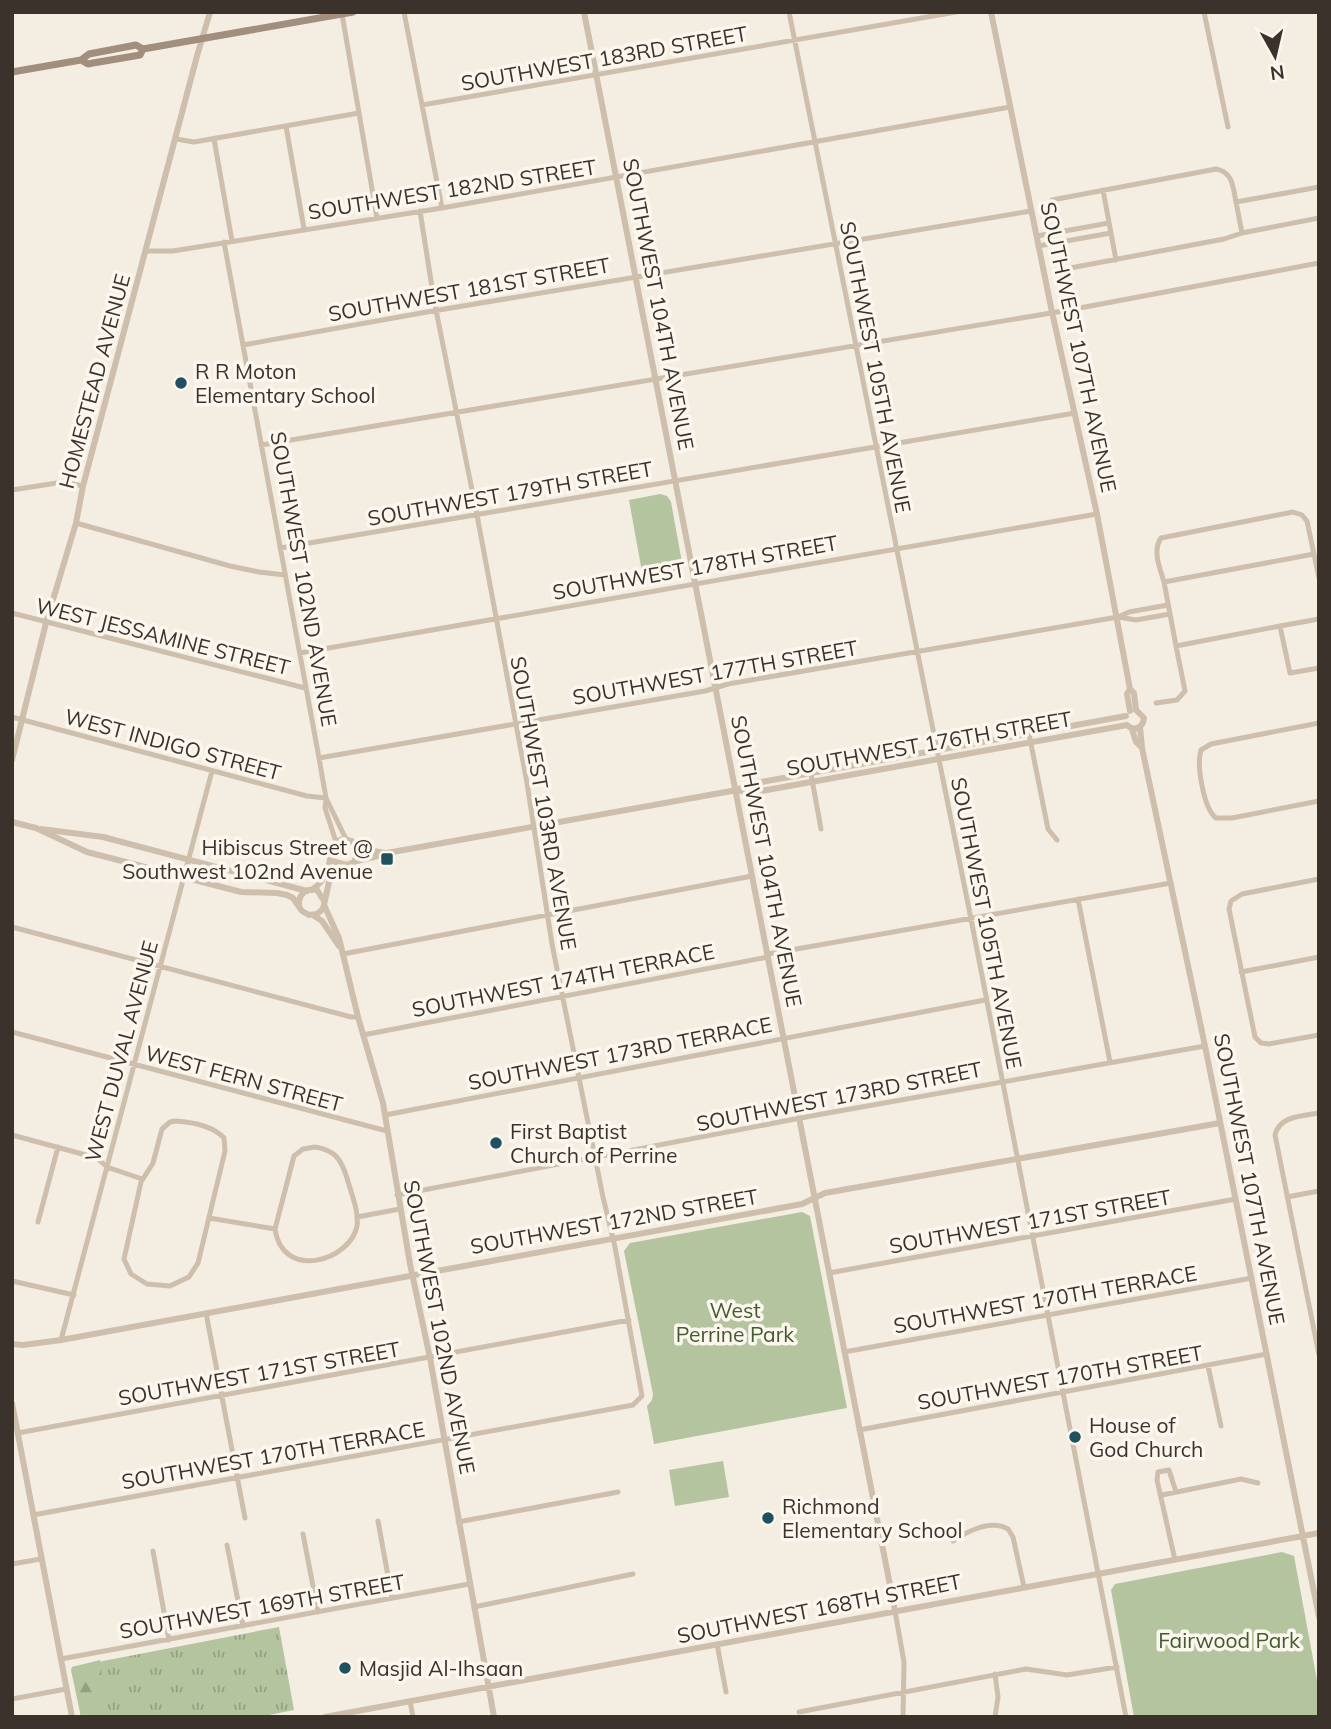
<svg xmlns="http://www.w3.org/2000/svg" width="1331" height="1729" font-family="Mulish,sans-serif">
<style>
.grass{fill:url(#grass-tufts)}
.forest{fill:url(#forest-firs)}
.park{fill:#b3c49f}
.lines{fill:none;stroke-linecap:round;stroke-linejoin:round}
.minor{stroke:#cdbfab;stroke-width:5}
.tertiary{stroke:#cdbfab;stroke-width:6}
.secondary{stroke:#a18e7c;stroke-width:7}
.poi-dot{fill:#1e525f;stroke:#fbf7ee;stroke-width:2.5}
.labels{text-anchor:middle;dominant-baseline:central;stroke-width:7;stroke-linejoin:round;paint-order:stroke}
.street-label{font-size:21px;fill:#3b322b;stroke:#fbf7ee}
.poi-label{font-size:21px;fill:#3b322b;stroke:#fbf7ee;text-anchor:start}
.park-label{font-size:21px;fill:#445b2d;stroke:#fbf7ee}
</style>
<defs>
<pattern id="grass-tufts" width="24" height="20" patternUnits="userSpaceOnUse" patternTransform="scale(1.75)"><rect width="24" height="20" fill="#b3c49f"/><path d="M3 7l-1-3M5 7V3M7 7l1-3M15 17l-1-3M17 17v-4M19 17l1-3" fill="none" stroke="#93a082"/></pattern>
<pattern id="forest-firs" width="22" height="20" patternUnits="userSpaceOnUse" patternTransform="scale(1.75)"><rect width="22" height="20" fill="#b3c49f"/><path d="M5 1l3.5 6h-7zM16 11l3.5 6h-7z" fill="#93a082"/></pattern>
</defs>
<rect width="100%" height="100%" fill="#f4ede1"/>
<path class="grass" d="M 279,1627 L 294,1710 L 259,1717 L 81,1717 L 72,1667 Z"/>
<path class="forest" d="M 100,1660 L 102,1667 L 98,1714 L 91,1717 L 81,1717 L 71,1670 L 72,1667 Z"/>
<path class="park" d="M 660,494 L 667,496 L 671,502 L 683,568 C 677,582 658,581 644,583 L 629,500 Z
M 802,1212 L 810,1216 L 847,1408 L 654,1444 L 647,1406 L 652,1400 L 653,1394 L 624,1251 L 630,1243 Z
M 723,1461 L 729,1497 L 675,1506 L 669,1470 Z
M 1282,1552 L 1294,1556 L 1319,1691 L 1319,1717 L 1134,1717 L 1111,1590 L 1115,1584 Z"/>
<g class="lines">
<path class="minor" d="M 404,12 L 442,208
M 789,12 L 971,919 L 1126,1717
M 1204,12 L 1228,127
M 342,14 L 377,218
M 422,105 L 956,12
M 286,126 L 304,229
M 176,139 L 194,142 L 359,113
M 214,139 L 232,241
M 1103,190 L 1116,260
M 1052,200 L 1216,169 C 1233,172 1233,187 1236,202 L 1319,187
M 1236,202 L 1242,233
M 1037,236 L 1109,223
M 224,242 L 319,758 L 326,798 L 325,808 L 336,842
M 1038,246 L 1111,233
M 146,251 L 173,251 L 442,208 L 1010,107
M 1065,269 L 1224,239 L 1242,233 L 1319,218
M 243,345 L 427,312 L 1031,211
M 261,445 L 1069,310 L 1319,263
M 12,490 L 63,482 L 83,486
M 76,523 L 230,566 L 259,572 L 285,575
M 280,548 L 1075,413
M 1164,582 C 1160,568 1152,551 1161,538 L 1293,512 L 1302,515 L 1307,521 L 1319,578
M 12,613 L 305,688
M 1118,617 L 1136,620 L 1170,614
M 1319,619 L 1280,626 L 1290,673 L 1319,668
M 1280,626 L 1176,646 L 1164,582 L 1314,554
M 300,653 L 1097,514
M 1156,703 L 1177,700 L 1185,691 L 1176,646
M 12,717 L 307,796 L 326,798
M 1319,723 L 1211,744 L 1201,750 C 1196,765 1204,809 1216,818 L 1232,818 L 1319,801
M 1029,734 L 1048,829 L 1057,840
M 319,758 L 705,691 L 728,684 L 1118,617 L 1129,612 L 1168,605
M 811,774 L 821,829
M 326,798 L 346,839
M 1319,879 L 1242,894 L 1231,901 L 1229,909 L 1255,1037 L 1261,1043 L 1269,1044 L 1319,1035
M 1078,899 L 1110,1062
M 12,927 L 351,1017 L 358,1017
M 343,954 L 752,876
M 768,954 L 1171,883
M 1241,972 L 1319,957
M 12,1032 L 387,1131
M 363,1035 L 768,957
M 1319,1113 C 1302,1116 1279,1116 1275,1135 L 1319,1355
M 385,1115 L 985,1000
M 175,1121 C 191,1122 213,1126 224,1138 L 225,1151 L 198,1263 L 189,1277 L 170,1286 L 147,1284 L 131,1274 L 124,1259 L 141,1182 L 153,1163 L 162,1129 L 170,1122 Z
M 12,1135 L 97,1158 L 107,1167 L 142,1179
M 315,1147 C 335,1150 341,1159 347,1178 C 351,1193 359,1211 357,1226 C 351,1260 283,1282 275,1229 L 294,1156 L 303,1149 Z
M 397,1195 L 811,1116 L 1205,1046
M 1287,1197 L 1319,1191
M 357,1217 L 400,1209
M 209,1218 L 275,1229
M 38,1222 L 58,1147
M 829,1273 L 1236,1199
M 12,1281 L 74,1295
M 206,1313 L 245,1518
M 61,1340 L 212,771
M 844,1352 L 1252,1278
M 1208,1366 L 1221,1426
M 859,1430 L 1267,1354
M 18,1433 L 629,1320
M 1162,1495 L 1241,1479 L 1258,1483
M 33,1515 L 633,1405 L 642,1396 L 615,1247 L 603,1197 L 552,944 L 527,783 L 477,515 L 434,300 L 420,211
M 378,1521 L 392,1598
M 458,1522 L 618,1492
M 303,1534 L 318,1612
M 953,1541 C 968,1531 990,1519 1008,1529 L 1013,1537 L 1024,1587
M 227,1545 L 243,1626
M 153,1551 L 169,1640
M 1175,1560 L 1157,1480 L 1158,1472 L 1169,1470 L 1176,1492
M 12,1564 L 41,1559
M 474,1607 L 633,1574
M 895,1611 L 904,1662 L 903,1717
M 717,1644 L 726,1692
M 61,1659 L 469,1584
M 12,1699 L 66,1689
M 410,1701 L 413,1717
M 799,1712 L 1026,1669 L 1067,1675 L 1117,1667
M 995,1717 L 998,1697 L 995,1674"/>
<path class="tertiary" d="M 584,12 L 895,1611
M 991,12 L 1052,312 L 1097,514 L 1130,689 L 1134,693 L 1136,710 L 1144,718 C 1143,728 1134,732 1127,725
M 1130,711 L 1127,694 L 1130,689
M 1140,727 L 1142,748 L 1205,1046 L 1319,1617
M 1132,729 L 1136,742 L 1142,748
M 12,760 L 46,623 L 76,523 L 83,486 L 197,56 L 210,12
M 737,790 L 750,793 L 1127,725
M 12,822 L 36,828 L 87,852 L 118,860 L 241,892 L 277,893 L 287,895 L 293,898 L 302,911 L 309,915 L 317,914 L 323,909 L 329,882 L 343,865
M 41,829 L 103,837 L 307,891
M 357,848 L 385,853
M 331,854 L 335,862 L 347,865 C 360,858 374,859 387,853 L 737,790 L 750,784 L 1126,716
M 312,890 C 319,885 324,879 327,871 C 333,857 328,833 352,841 L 358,852 L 355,860
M 299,904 C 299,893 307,888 317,890 L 324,901
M 324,905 L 339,938 L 358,1017 L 383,1103 L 410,1264 L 430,1358 L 494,1717
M 313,915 L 322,921 L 339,946
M 12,1344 L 23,1345 L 61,1340 L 802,1204 L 825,1193 L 1220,1123
M 12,1403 L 72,1717
M 325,1717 L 1319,1533"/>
<path class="secondary" d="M 143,49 L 136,45 L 89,54 L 81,60 L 88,64 L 93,63 L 140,55 L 143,49 L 353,12
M 12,72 L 81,60"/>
</g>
<g class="poi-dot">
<circle cx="181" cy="383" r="7"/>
<rect x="380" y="852" width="14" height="14" rx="3.5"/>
<circle cx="496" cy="1143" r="7"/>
<circle cx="1075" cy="1437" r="7"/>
<circle cx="768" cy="1518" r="7"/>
<circle cx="345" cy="1668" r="7"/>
</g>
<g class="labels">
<g class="street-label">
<text transform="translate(604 58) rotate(-10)">SOUTHWEST 183RD STREET</text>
<text transform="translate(452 189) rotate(-9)">SOUTHWEST 182ND STREET</text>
<text transform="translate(469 289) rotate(-10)">SOUTHWEST 181ST STREET</text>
<text transform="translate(659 304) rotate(79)">SOUTHWEST 104TH AVENUE</text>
<text transform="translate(1079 347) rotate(78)">SOUTHWEST 107TH AVENUE</text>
<text transform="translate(876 367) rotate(79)">SOUTHWEST 105TH AVENUE</text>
<text transform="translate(94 381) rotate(-75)">HOMESTEAD AVENUE</text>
<text transform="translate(510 493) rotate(-10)">SOUTHWEST 179TH STREET</text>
<text transform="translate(695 567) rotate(-10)">SOUTHWEST 178TH STREET</text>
<text transform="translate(304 579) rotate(80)">SOUTHWEST 102ND AVENUE</text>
<text transform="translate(163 636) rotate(14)">WEST JESSAMINE STREET</text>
<text transform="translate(715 672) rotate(-10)">SOUTHWEST 177TH STREET</text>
<text transform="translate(929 743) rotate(-10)">SOUTHWEST 176TH STREET</text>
<text transform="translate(173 744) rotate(15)">WEST INDIGO STREET</text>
<text transform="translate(544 803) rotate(80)">SOUTHWEST 103RD AVENUE</text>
<text transform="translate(767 861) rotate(79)">SOUTHWEST 104TH AVENUE</text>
<text transform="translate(987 923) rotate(79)">SOUTHWEST 105TH AVENUE</text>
<text transform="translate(563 980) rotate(-11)">SOUTHWEST 174TH TERRACE</text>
<text transform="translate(121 1051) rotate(-75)">WEST DUVAL AVENUE</text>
<text transform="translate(620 1053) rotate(-11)">SOUTHWEST 173RD TERRACE</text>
<text transform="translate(244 1078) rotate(15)">WEST FERN STREET</text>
<text transform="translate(839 1096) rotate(-11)">SOUTHWEST 173RD STREET</text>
<text transform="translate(1250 1179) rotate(79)">SOUTHWEST 107TH AVENUE</text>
<text transform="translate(614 1221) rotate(-10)">SOUTHWEST 172ND STREET</text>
<text transform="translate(1030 1221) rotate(-10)">SOUTHWEST 171ST STREET</text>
<text transform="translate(1045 1299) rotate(-10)">SOUTHWEST 170TH TERRACE</text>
<text transform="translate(440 1327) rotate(79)">SOUTHWEST 102ND AVENUE</text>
<text transform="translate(259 1373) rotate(-10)">SOUTHWEST 171ST STREET</text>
<text transform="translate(1060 1377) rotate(-10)">SOUTHWEST 170TH STREET</text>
<text transform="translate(273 1455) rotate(-10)">SOUTHWEST 170TH TERRACE</text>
<text transform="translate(262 1606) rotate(-10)">SOUTHWEST 169TH STREET</text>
<text transform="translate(819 1608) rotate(-11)">SOUTHWEST 168TH STREET</text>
</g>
<g class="poi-label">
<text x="195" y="371">R R Moton<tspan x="195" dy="24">Elementary School</tspan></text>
<text x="373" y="847" text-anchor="end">Hibiscus Street @<tspan x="373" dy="24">Southwest 102nd Avenue</tspan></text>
<text x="510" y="1131">First Baptist<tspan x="510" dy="24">Church of Perrine</tspan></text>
<text x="1089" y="1425">House of<tspan x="1089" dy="24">God Church</tspan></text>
<text x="782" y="1506">Richmond<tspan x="782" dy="24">Elementary School</tspan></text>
<text x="359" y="1668">Masjid Al-Ihsaan</text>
</g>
<g class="park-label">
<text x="735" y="1310">West<tspan x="735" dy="24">Perrine Park</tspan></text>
<text x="1229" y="1640">Fairwood Park</text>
</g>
</g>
<rect width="1331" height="1729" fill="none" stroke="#3b322b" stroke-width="28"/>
<g transform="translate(1275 56) rotate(172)" stroke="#fbf7ee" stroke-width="5" paint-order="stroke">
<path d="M0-5L12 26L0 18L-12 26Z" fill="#3b322b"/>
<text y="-10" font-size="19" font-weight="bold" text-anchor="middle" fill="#3b322b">N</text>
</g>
</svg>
